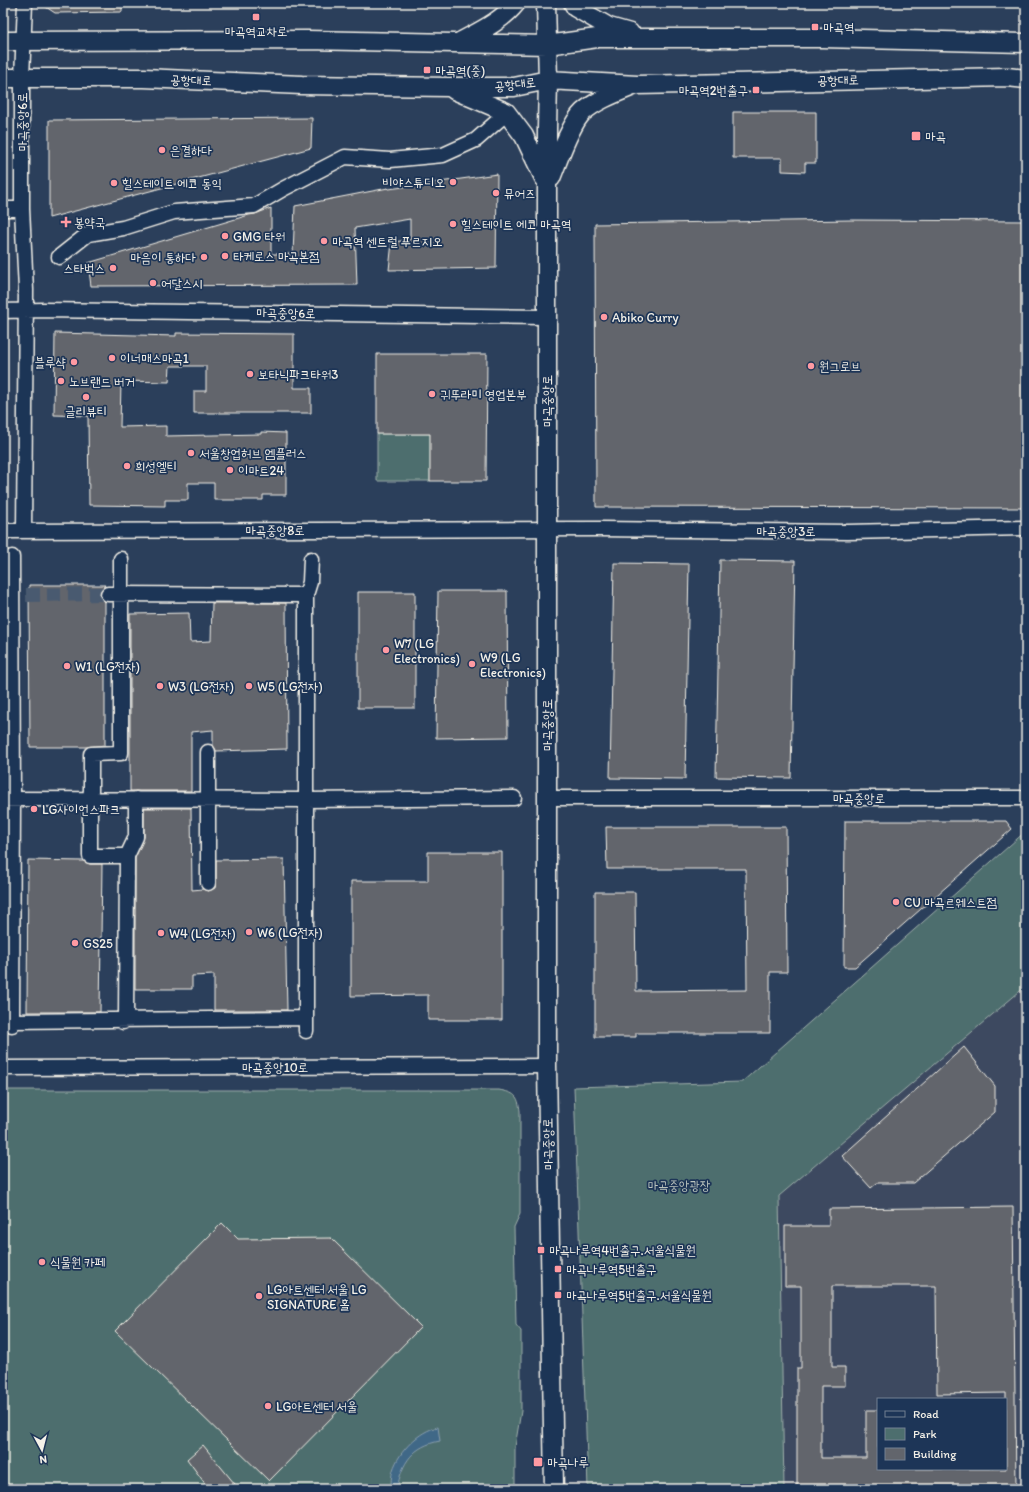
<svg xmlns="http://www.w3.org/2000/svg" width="1029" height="1492" font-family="Itim,'Poor Story',sans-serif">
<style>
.built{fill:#3c4a60;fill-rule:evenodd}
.green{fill:#4d6e6e;stroke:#a0b0ab}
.water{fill:#406787;stroke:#889eae}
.building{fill:#62656c;stroke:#f4f1e8;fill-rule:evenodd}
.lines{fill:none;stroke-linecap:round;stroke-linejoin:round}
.minor-tunnel{stroke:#495a70;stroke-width:14;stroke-dasharray:14 7;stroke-linecap:butt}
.minor-casing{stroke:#f4f1e8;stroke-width:17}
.major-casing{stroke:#f4f1e8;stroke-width:21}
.minor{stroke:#1d3557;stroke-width:14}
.major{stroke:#1d3557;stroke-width:18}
.poi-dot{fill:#ff9aa2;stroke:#1d3557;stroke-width:1.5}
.labels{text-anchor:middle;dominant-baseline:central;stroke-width:3.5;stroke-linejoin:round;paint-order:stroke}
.poi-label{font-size:13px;fill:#f4f1e8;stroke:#1d3557;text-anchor:start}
.street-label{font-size:13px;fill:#f4f1e8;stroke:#1d3557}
.park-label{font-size:13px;fill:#bac3bd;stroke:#1d3557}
</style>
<rect width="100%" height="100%" fill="#2b3f5b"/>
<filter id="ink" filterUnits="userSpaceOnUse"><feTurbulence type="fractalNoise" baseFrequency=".025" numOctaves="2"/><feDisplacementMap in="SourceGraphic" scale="8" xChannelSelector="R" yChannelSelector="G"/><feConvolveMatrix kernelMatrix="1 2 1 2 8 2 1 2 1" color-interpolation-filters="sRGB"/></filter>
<g filter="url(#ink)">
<path class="built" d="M 1026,986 L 1026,1489 L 784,1489 L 779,1196 ZM 878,1399 L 1006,1399 L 1006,1469 L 878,1469 Z"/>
<path class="green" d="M 377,434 L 430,434 L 430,481 L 377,481 Z
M 1026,831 L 1026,986 L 779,1196 L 784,1489 L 588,1489 L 574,1087 L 742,1082 Z
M 3,1090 L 499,1090 C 515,1093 518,1095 520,1111 L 520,1214 L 514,1227 L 516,1325 L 521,1331 L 521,1411 L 515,1447 L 515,1489 L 3,1489 Z"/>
<path class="water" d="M 438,1427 L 440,1441 C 413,1446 402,1462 397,1489 L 391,1489 C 391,1483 391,1476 393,1470 C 399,1451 419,1431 438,1427 Z"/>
<path class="building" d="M 40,3 L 122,3 L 122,12 L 55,13 Z
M 733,112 L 816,112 L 816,163 L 805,163 L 805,172 L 782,171 L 782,158 L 733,158 Z
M 312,118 L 311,148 L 49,218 L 49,120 Z
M 497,174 L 496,268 L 389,270 L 392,242 L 410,240 L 410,219 L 355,228 L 357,285 L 91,286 L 88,263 L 249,215 L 255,214 L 271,208 L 271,254 L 293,254 L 295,206 L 388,188 L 389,189 Z
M 852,220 L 1026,221 L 1026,508 L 596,507 L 595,224 Z
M 55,333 L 176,336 L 176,333 L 294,334 L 294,388 L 311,388 L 311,413 L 194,413 L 194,391 L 206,391 L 206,366 L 170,366 L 169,382 L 121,381 L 120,427 L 166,426 L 166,436 L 261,434 L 261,432 L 286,433 L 286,495 L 263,495 L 263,500 L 214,500 L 214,483 L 188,483 L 188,500 L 165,500 L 165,506 L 89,505 L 88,416 L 54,415 Z
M 377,354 L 487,354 L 486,481 L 430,481 L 430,434 L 377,434 Z
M 720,560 L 795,561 L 791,778 L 716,777 Z
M 614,563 L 689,564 L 685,779 L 610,778 Z
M 29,585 L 105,585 L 101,590 L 100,594 L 101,599 L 105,602 L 105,745 L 87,747 L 30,747 Z
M 438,591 L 507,591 L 508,737 L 436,738 Z
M 358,592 L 415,592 L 415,708 L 358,708 Z
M 212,603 L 286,603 L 287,749 L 216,751 L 213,745 L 213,730 L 191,732 L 191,791 L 130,791 L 130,614 L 189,613 L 190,642 L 211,641 Z
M 144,808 L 191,808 L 192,890 L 203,889 L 208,891 L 215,888 L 216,883 L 216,860 L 284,859 L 287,1010 L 214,1010 L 214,975 L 192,976 L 192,989 L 135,989 L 135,858 L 144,837 Z
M 845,821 L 1006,821 L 1012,829 L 855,967 L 844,967 Z
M 606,827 L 786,827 L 787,972 L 770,972 L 770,1033 L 636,1033 L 636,1037 L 595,1037 L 595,892 L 635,892 L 636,991 L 747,990 L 746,869 L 607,869 Z
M 428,852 L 502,852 L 502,1020 L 428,1020 L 428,995 L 351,996 L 351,881 L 428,881 Z
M 28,860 L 83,861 L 90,864 L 102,864 L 100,1012 L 27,1012 Z
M 964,1047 L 995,1086 L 995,1112 L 913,1183 L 877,1183 L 871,1188 L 842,1156 Z
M 1013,1207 L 1016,1489 L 797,1489 L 797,1368 L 801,1368 L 801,1286 L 785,1286 L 785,1226 L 829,1226 L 829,1209 ZM 832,1286 L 936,1286 L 937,1394 L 1006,1393 L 1006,1469 L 878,1469 L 878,1410 L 866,1410 L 866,1458 L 821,1458 L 821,1386 L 845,1386 L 845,1367 L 832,1367 Z
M 222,1223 L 238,1239 L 331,1238 L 421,1327 L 269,1481 L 115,1331 Z
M 203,1445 L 216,1461 L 239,1489 L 209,1489 L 187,1459 Z"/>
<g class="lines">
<path class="minor-tunnel" d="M 26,595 L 108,594"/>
<g class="minor-casing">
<path id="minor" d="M 3,209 L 22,209
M 59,257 L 88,234 L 123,228 L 174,212 L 254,206 L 283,189 L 345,157 L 390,160 L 443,155 L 476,140 L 500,119
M 3,311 L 43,310 L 547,317
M 3,531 L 600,529 L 848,532 L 1026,528
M 24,531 L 26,290 L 22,209 L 22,78 L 25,3
M 121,559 L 121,753 L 91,754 L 91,790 L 90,799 L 90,856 L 127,856 L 126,1020 L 123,1022
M 108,594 L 306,595
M 547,798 L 1026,798
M 3,799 L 306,800 L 514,798
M 127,856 L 136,837 L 136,799
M 208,883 L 208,752
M 11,1021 L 306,1018
M 12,1025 L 13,799 L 12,557
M 306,1031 L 306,595 L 310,582 L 311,559
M 3,1068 L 547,1066"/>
</g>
<g class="major-casing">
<path id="major" d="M 546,3 L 548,80 L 547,129 L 547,1066 L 554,1489
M 573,3 L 576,8 L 609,27 L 630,33
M 3,41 L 307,40 L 547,45 L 597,38 L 823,38 L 1026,43
M 460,42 C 480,31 502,21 516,3
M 3,78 L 144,78 L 302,85 L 449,87 L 514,87 L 548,80 L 637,85 L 1007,77 L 1026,79
M 454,90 L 506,112 L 524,136 L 544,178
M 551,178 C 558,161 570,124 583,112 C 597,100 616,93 633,86"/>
</g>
<use href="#minor" class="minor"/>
<use href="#major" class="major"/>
</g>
</g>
<g class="poi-dot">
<rect x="252" y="13" width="8" height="8" rx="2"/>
<rect x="811" y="23" width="8" height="8" rx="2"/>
<rect x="423" y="66" width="8" height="8" rx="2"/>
<rect x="752" y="86" width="8" height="8" rx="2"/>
<rect x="911" y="131" width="10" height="10" rx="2"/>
<circle cx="162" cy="150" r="4"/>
<circle cx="453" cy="182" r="4"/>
<circle cx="114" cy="183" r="4"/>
<circle cx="496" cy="193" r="4"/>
<path d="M64 216h4v4h4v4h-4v4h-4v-4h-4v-4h4z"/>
<circle cx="453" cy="224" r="4"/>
<circle cx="225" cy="236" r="4"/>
<circle cx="324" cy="241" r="4"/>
<circle cx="225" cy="256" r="4"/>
<circle cx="204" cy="257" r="4"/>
<circle cx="113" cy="268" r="4"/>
<circle cx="153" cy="283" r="4"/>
<circle cx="604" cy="317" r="4"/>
<circle cx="112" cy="358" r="4"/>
<circle cx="74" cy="362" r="4"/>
<circle cx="811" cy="366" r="4"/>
<circle cx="250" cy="374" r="4"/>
<circle cx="61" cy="381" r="4"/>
<circle cx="432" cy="394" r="4"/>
<circle cx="86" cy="397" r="4"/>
<circle cx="191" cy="453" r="4"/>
<circle cx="127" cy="466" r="4"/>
<circle cx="230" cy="470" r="4"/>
<circle cx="386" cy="650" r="4"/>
<circle cx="472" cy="664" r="4"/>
<circle cx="67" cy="666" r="4"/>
<circle cx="160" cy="686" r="4"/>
<circle cx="249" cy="686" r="4"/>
<circle cx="34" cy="809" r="4"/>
<circle cx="896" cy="902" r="4"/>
<circle cx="249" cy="932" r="4"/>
<circle cx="161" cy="933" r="4"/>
<circle cx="75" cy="943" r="4"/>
<rect x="537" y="1246" width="8" height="8" rx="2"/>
<circle cx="42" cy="1262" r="4"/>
<rect x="554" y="1265" width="8" height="8" rx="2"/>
<rect x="554" y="1291" width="8" height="8" rx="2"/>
<circle cx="259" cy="1296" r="4"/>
<circle cx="268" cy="1406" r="4"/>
<rect x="533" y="1457" width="10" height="10" rx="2"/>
</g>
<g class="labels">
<g class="poi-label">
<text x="823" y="27">마곡역</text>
<text x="256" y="31" text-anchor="middle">마곡역교차로</text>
<text x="435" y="70">마곡역(중)</text>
<text x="748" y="90" text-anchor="end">마곡역2번출구</text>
<text x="925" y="136">마곡</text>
<text x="170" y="150">은결하다</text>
<text x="445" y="182" text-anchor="end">비야스튜디오</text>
<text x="122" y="183">힐스테이트 에코 동익</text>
<text x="504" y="193">뮤어즈</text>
<text x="74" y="222">봉약국</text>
<text x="461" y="224">힐스테이트 에코 마곡역</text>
<text x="233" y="236">GMG 타워</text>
<text x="332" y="241">마곡역 센트럴 푸르지오</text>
<text x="233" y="256">타케로스 마곡본점</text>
<text x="196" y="257" text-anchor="end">마음이 통하다</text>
<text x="105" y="268" text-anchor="end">스타벅스</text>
<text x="161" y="283">어달스시</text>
<text x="612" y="317">Abiko Curry</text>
<text x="120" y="358">이너매스마곡1</text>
<text x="66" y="362" text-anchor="end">블루샥</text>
<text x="819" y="366">원그로브</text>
<text x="258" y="374">보타닉파크타워3</text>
<text x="69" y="381">노브랜드 버거</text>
<text x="440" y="394">귀뚜라미 영업본부</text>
<text x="86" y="411" text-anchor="middle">글리뷰티</text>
<text x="199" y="453">서울창업허브 엠플러스</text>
<text x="135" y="466">희성엘티</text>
<text x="238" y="470">이마트24</text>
<text x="394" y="643">W7 (LG<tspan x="394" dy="15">Electronics)</tspan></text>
<text x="480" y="657">W9 (LG<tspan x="480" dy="15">Electronics)</tspan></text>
<text x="75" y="666">W1 (LG전자)</text>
<text x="168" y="686">W3 (LG전자)</text>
<text x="257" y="686">W5 (LG전자)</text>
<text x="42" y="809">LG사이언스파크</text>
<text x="904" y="902">CU 마곡르웨스트점</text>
<text x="257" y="932">W6 (LG전자)</text>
<text x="169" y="933">W4 (LG전자)</text>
<text x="83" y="943">GS25</text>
<text x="549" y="1250">마곡나루역4번출구.서울식물원</text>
<text x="50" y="1262">식물원 카페</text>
<text x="566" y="1269">마곡나루역5번출구</text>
<text x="267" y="1289">LG아트센터 서울 LG<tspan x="267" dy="15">SIGNATURE 홀</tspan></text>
<text x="566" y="1295">마곡나루역5번출구.서울식물원</text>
<text x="276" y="1406">LG아트센터 서울</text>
<text x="547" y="1462">마곡나루</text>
</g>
<g class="street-label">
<text transform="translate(191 80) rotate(2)">공항대로</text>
<text transform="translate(838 80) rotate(-1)">공항대로</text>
<text transform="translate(515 84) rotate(-6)">공항대로</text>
<text transform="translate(22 122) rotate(-90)">마곡중앙6로</text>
<text transform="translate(286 313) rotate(1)">마곡중앙6로</text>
<text transform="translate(547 401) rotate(-90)">마곡중앙로</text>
<text x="275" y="530">마곡중앙8로</text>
<text x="786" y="531">마곡중앙3로</text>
<text transform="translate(547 725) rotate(-90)">마곡중앙로</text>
<text x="859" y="798">마곡중앙로</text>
<text x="275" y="1067">마곡중앙10로</text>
<text transform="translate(548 1144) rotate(-91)">마곡중앙로</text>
</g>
<g class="park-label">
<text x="679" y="1185">마곡중앙광장</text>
</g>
</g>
<rect width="1029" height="1492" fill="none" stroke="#1d3557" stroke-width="16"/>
<rect x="8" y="8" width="1013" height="1476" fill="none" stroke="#f4f1e8" stroke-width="1.5" filter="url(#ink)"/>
<rect x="877" y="1398" width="130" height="72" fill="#1d3557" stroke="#738091"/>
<rect x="885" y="1411" width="20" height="6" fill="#1d3557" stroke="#738091"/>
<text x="913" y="1418" font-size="12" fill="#f4f1e8">Road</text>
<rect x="885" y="1428" width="20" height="12" fill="#4d6e6e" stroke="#738091"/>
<text x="913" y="1438" font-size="12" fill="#f4f1e8">Park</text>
<rect x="885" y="1448" width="20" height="12" fill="#62656c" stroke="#738091"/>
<text x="913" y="1458" font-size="12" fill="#f4f1e8">Building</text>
<g transform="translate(42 1450) rotate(173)" stroke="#1d3557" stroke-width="3" paint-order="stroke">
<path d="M0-3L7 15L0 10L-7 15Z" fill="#f4f1e8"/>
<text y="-6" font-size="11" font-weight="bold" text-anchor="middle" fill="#f4f1e8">N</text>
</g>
</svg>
